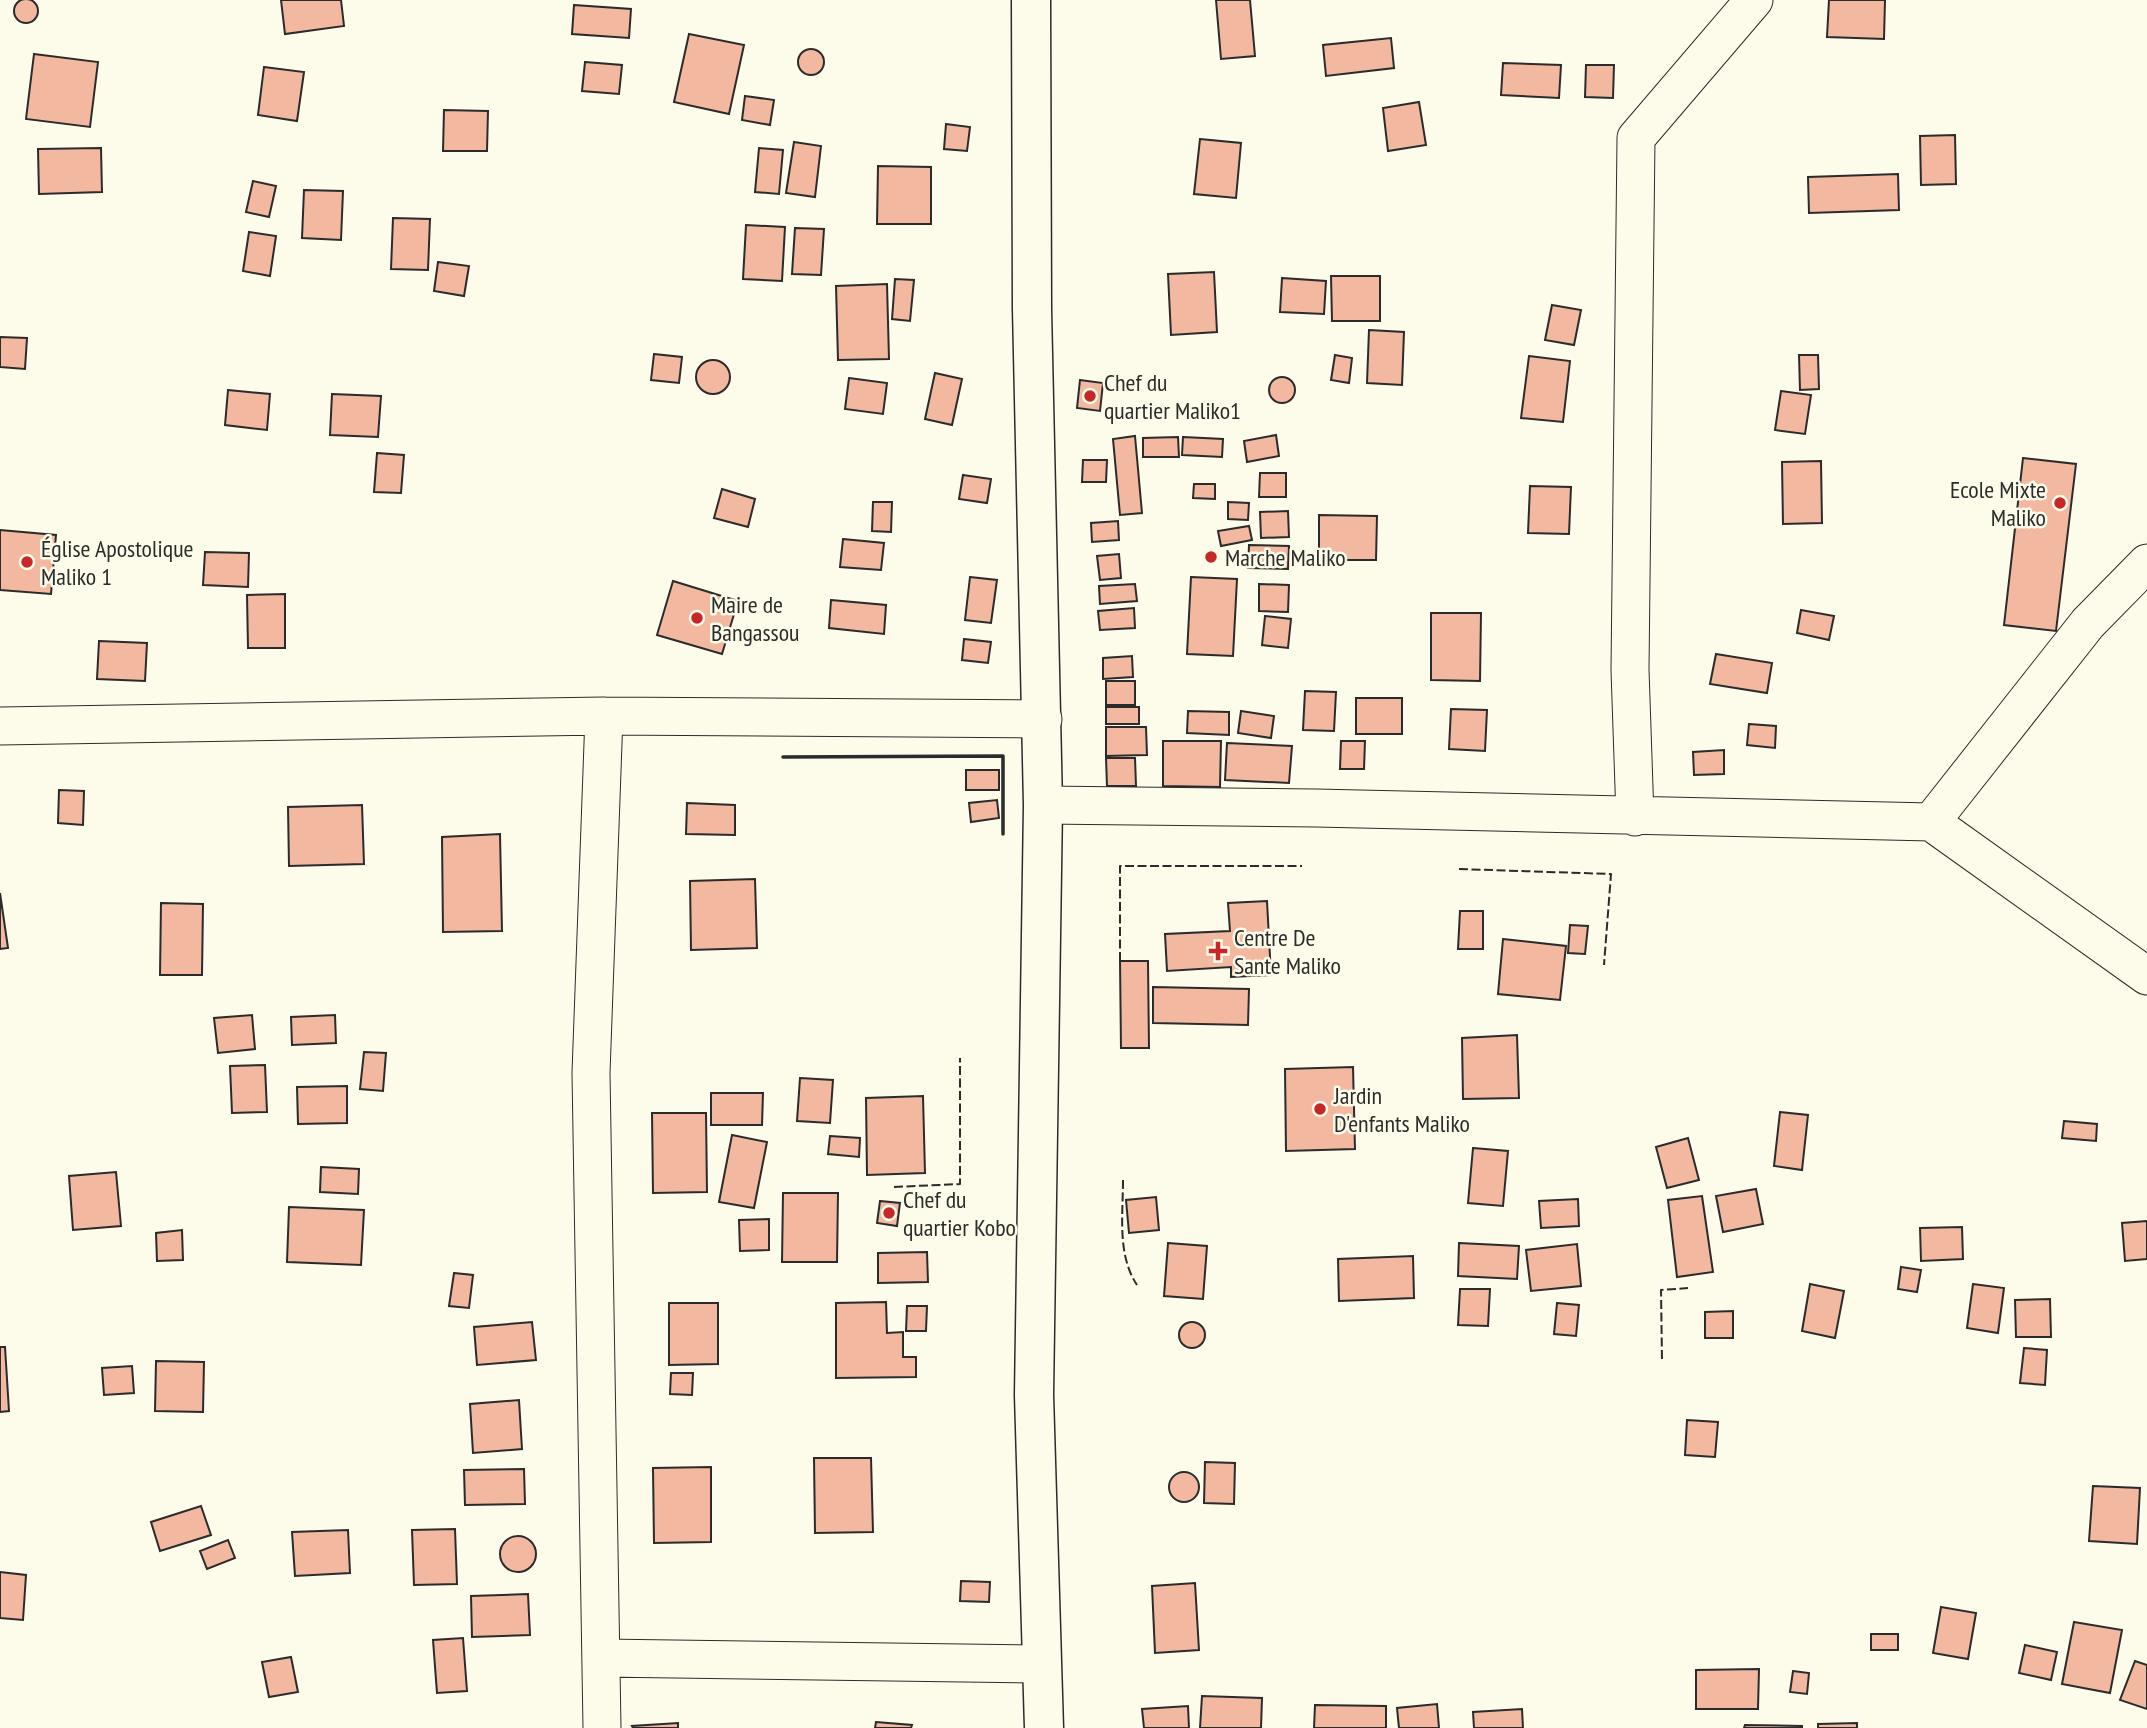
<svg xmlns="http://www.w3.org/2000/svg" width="2147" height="1728" font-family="'PT Sans Narrow',sans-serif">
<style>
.building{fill:#f2b8a0;stroke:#2b2b2b;stroke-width:2}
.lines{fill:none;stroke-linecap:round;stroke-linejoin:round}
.street-casing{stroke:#2b2b2b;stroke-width:39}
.primary-casing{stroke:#2b2b2b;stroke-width:41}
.street{stroke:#fdfbea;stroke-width:37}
.primary{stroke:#fdfbea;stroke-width:38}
.fence{stroke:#2b2b2b;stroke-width:2;stroke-dasharray:9 3.5;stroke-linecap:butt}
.wall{stroke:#2b2b2b;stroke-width:3.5}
.poi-dot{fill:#c62828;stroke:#fdfbea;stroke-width:2.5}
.labels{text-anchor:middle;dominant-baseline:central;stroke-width:5;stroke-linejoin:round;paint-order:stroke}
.poi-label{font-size:24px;fill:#2b2b2b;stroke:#fdfbea;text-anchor:start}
</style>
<rect width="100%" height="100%" fill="#fdfbea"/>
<path class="building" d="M14 11a12 12 0 1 1 24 0a12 12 0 1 1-24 0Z
M 281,0 L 341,0 L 344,26 L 285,34 Z
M 1216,0 L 1250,0 L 1255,56 L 1221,59 Z
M 1829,0 L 1885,0 L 1884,39 L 1827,37 Z
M 574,5 L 631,9 L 629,38 L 572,34 Z
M 689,34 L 744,45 L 729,114 L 674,102 Z
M 1391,38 L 1394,68 L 1326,76 L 1323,45 Z
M798 62a13 13 0 1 1 26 0a13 13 0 1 1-26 0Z
M 34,54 L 98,62 L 90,127 L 26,119 Z
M 585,62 L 622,65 L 619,94 L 582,91 Z
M 1503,63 L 1561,65 L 1559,98 L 1501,95 Z
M 1586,65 L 1614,65 L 1613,98 L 1585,97 Z
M 264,67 L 304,72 L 297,121 L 258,115 Z
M 745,96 L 774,100 L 770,125 L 742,120 Z
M 1419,102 L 1426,145 L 1388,151 L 1383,108 Z
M 444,110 L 488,111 L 487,151 L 443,151 Z
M 946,124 L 970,127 L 967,151 L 944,149 Z
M 1955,135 L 1956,184 L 1921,185 L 1920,136 Z
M 1200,139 L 1241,143 L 1236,198 L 1194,194 Z
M 794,142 L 821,146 L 815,197 L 786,193 Z
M 101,148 L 102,192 L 39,194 L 38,149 Z
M 759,148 L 783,150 L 779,194 L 755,192 Z
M 878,166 L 931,167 L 931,224 L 877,224 Z
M 1898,174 L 1899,210 L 1809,213 L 1808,177 Z
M 253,181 L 276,186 L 269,217 L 246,212 Z
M 304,190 L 343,191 L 341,240 L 302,238 Z
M 393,218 L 430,219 L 428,270 L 391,269 Z
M 746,225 L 785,227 L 782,281 L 743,279 Z
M 795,228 L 824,229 L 821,275 L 792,274 Z
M 249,232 L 276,236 L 270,276 L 243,271 Z
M 438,262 L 469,266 L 464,296 L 434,291 Z
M 1214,272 L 1217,332 L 1171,335 L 1168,274 Z
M 1331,276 L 1380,276 L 1380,321 L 1332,321 Z
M 1282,278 L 1326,281 L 1324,314 L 1280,312 Z
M 895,279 L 914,280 L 910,321 L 892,319 Z
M 887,284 L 889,359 L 838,360 L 836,286 Z
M 1552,305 L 1581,310 L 1574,345 L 1545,340 Z
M 1369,330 L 1404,332 L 1402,385 L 1367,383 Z
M 0,337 L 27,338 L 25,369 L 0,367 Z
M 654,354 L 682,357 L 679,383 L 651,380 Z
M 1335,355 L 1352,358 L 1349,383 L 1331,380 Z
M 1799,355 L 1818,355 L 1819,389 L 1800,390 Z
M 1529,356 L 1570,361 L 1563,422 L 1521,418 Z
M696 377a17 17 0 1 1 34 0a17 17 0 1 1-34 0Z
M 935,373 L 962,379 L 952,425 L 925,419 Z
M1269 390a13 13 0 1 1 26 0a13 13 0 1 1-26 0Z
M 849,378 L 887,383 L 883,414 L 845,409 Z
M 1080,380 L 1103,383 L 1100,411 L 1077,408 Z
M 228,390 L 270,394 L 267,430 L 225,425 Z
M 1781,391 L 1811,395 L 1805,434 L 1775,430 Z
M 332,394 L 381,396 L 378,437 L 330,435 Z
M 1276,435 L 1279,456 L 1247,462 L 1244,441 Z
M 1135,436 L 1142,513 L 1120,515 L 1113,439 Z
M 1178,437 L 1179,457 L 1143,457 L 1143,438 Z
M 1183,437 L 1223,439 L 1222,457 L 1182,455 Z
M 377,453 L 404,455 L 401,493 L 374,492 Z
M 2023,458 L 2076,464 L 2056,631 L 2004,625 Z
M 1083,460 L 1107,460 L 1106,482 L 1082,482 Z
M 1821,461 L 1822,523 L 1783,524 L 1782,462 Z
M 1260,473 L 1286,473 L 1286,497 L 1259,497 Z
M 963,475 L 991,479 L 987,503 L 959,499 Z
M 1194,484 L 1215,484 L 1215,499 L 1193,498 Z
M 1530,486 L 1571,487 L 1569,534 L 1528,533 Z
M 722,489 L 755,499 L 748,527 L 714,518 Z
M 873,502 L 892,502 L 891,532 L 872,531 Z
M 1228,502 L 1249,503 L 1248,520 L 1228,519 Z
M 1288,511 L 1289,537 L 1261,538 L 1260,512 Z
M 1319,515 L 1377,516 L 1376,560 L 1319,560 Z
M 1118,521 L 1119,540 L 1092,542 L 1091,523 Z
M 1249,526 L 1252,540 L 1221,546 L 1218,531 Z
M 0,530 L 56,535 L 51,594 L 0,590 Z
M 843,539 L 884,543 L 881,570 L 840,567 Z
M 1249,545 L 1289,546 L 1288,569 L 1248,568 Z
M 205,552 L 249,553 L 248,587 L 203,585 Z
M 1119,554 L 1121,578 L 1100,580 L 1097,556 Z
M 970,577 L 997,580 L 991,623 L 965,620 Z
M 1191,577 L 1237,579 L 1233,656 L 1187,654 Z
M 673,581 L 738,601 L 722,654 L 657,635 Z
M 1135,584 L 1137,601 L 1100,604 L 1099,586 Z
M 1259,584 L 1289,585 L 1288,612 L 1259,611 Z
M 285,594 L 285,648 L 248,648 L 247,595 Z
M 831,600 L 886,605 L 884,634 L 829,628 Z
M 1134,608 L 1135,628 L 1100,630 L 1098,611 Z
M 1801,610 L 1834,616 L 1829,640 L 1797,633 Z
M 1431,613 L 1481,613 L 1480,681 L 1431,680 Z
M 1265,616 L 1291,619 L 1288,648 L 1262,645 Z
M 964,639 L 991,642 L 988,663 L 962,660 Z
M 99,641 L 147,643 L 145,681 L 97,679 Z
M 1716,654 L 1772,663 L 1767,693 L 1710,684 Z
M 1132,656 L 1133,677 L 1103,679 L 1103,658 Z
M 1106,681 L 1135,681 L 1135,705 L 1106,705 Z
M 1305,691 L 1336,692 L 1334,731 L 1303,730 Z
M 1356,698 L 1402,698 L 1402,734 L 1356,734 Z
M 1106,707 L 1139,707 L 1139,724 L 1106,724 Z
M 1451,709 L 1487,710 L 1485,751 L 1449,749 Z
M 1188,711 L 1229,712 L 1229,735 L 1187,733 Z
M 1241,711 L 1274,716 L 1271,738 L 1238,733 Z
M 1749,724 L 1776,726 L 1775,748 L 1747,745 Z
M 1106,727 L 1146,727 L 1147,755 L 1106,756 Z
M 1163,741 L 1221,741 L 1220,787 L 1163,786 Z
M 1341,741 L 1365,741 L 1364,769 L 1340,769 Z
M 1227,743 L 1292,746 L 1289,783 L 1225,780 Z
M 1724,750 L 1724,774 L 1694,775 L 1693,752 Z
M 1106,758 L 1135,758 L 1136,786 L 1107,786 Z
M 966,770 L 999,770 L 999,790 L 966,790 Z
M 59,790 L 84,791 L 83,825 L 58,823 Z
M 997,800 L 999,818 L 971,822 L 969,803 Z
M 687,803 L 735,805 L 735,835 L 686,834 Z
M 362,805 L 364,864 L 289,866 L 288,807 Z
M 500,834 L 502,931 L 443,932 L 442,837 Z
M 755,879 L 757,948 L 691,950 L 690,881 Z
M 0,893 L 8,948 L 0,949 Z
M 1267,901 L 1271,975 L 1231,977 L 1231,967 L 1167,971 L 1165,934 L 1230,931 L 1228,903 Z
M 161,903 L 203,904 L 202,975 L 160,975 Z
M 1460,911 L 1483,911 L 1483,949 L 1458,949 Z
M 1570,925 L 1588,926 L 1585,954 L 1568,953 Z
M 1503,939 L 1566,946 L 1560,1000 L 1498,994 Z
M 1120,961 L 1148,961 L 1149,1048 L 1121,1048 Z
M 1153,987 L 1249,989 L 1248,1025 L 1153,1023 Z
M 252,1015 L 255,1049 L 218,1053 L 214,1018 Z
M 335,1015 L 336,1043 L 292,1045 L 291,1017 Z
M 1517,1035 L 1519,1098 L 1463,1099 L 1462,1038 Z
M 364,1052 L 386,1053 L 383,1091 L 360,1089 Z
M 265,1065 L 267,1112 L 232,1113 L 230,1066 Z
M 1353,1067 L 1355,1149 L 1286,1151 L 1285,1069 Z
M 800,1078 L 833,1080 L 830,1123 L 797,1121 Z
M 347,1086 L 347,1123 L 298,1124 L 297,1087 Z
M 711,1093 L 763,1093 L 762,1125 L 711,1125 Z
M 923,1096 L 925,1173 L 867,1175 L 866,1098 Z
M 1780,1112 L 1808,1115 L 1802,1170 L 1774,1166 Z
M 652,1113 L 706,1113 L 707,1192 L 653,1193 Z
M 2064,1121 L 2097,1124 L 2096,1141 L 2062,1138 Z
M 732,1135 L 767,1142 L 754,1208 L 719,1202 Z
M 830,1136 L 860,1138 L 859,1157 L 828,1154 Z
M 1688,1138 L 1699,1180 L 1667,1188 L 1656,1147 Z
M 1473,1148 L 1508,1151 L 1503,1206 L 1468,1203 Z
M 321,1167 L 359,1169 L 358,1194 L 320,1192 Z
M 116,1172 L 121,1226 L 73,1230 L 69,1176 Z
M 1756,1189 L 1763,1224 L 1723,1232 L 1716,1196 Z
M 783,1193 L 838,1193 L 837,1262 L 782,1262 Z
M 1702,1196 L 1713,1272 L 1677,1277 L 1668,1200 Z
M 1156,1197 L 1159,1230 L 1129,1233 L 1126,1200 Z
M 1578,1199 L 1579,1226 L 1541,1228 L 1539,1201 Z
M 880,1201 L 900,1203 L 897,1226 L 877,1223 Z
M 289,1207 L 364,1210 L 361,1265 L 287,1262 Z
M 769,1219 L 769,1250 L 740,1251 L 739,1220 Z
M 2147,1221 L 2147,1259 L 2125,1261 L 2122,1223 Z
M 1962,1227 L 1963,1259 L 1921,1261 L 1920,1228 Z
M 182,1230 L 183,1260 L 157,1261 L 156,1233 Z
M 1168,1243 L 1207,1246 L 1203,1299 L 1164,1296 Z
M 1459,1243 L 1519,1246 L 1517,1279 L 1458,1276 Z
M 1577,1244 L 1581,1286 L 1531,1291 L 1526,1250 Z
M 927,1252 L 928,1282 L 878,1283 L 878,1253 Z
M 1413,1256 L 1414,1298 L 1339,1301 L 1338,1259 Z
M 1901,1267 L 1921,1270 L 1917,1292 L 1898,1289 Z
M 454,1273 L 473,1275 L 469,1308 L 449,1306 Z
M 1810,1284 L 1844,1291 L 1835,1338 L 1802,1331 Z
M 1973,1284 L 2004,1288 L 1998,1333 L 1967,1328 Z
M 1460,1289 L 1490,1289 L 1488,1326 L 1458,1325 Z
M 2050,1299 L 2051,1337 L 2016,1337 L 2015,1300 Z
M 886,1302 L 887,1333 L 903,1332 L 903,1357 L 916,1357 L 916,1377 L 836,1378 L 836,1303 Z
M 669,1303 L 718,1303 L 718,1364 L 669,1365 Z
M 1557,1303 L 1579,1305 L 1576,1336 L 1554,1334 Z
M 907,1306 L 927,1306 L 926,1331 L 906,1331 Z
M 1733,1311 L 1733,1338 L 1705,1338 L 1705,1312 Z
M 532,1322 L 536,1360 L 477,1365 L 474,1327 Z
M1179 1335a13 13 0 1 1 26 0a13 13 0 1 1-26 0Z
M 0,1347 L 5,1347 L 9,1411 L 0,1412 Z
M 2024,1348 L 2047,1350 L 2045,1385 L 2020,1383 Z
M 156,1361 L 204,1362 L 203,1412 L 155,1411 Z
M 132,1366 L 134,1393 L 104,1395 L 102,1368 Z
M 671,1373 L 693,1373 L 692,1395 L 670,1394 Z
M 519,1400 L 522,1449 L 473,1453 L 470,1404 Z
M 1687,1420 L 1718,1422 L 1715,1457 L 1685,1455 Z
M 814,1458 L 871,1458 L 873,1532 L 815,1533 Z
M 1205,1462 L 1235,1463 L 1234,1504 L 1204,1503 Z
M 711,1467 L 711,1542 L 654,1543 L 653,1468 Z
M 524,1469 L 525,1504 L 465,1505 L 464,1470 Z
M1169 1487a15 15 0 1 1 30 0a15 15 0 1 1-30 0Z
M 2093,1486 L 2140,1488 L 2137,1544 L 2089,1541 Z
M 201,1506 L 211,1535 L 160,1551 L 151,1522 Z
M 455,1529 L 457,1584 L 414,1585 L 412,1530 Z
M 348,1530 L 350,1573 L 295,1576 L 292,1532 Z
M500 1554a18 18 0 1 1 36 0a18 18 0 1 1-36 0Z
M 228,1540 L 235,1558 L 207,1569 L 200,1551 Z
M 0,1572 L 26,1575 L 23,1620 L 0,1618 Z
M 961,1581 L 990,1582 L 989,1602 L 960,1601 Z
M 1195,1583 L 1199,1650 L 1155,1653 L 1152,1586 Z
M 528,1594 L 530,1635 L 472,1637 L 471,1596 Z
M 1941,1607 L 1976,1613 L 1968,1659 L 1933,1653 Z
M 2074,1622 L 2122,1630 L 2110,1693 L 2062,1684 Z
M 1871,1634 L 1898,1634 L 1898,1650 L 1871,1650 Z
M 463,1638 L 467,1691 L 437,1693 L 433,1640 Z
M 2025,1645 L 2057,1652 L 2051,1680 L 2019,1673 Z
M 291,1657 L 298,1692 L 269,1697 L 262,1662 Z
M 2135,1661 L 2147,1665 L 2147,1709 L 2120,1700 Z
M 1759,1669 L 1758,1709 L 1696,1709 L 1696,1670 Z
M 1793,1671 L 1809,1673 L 1807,1694 L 1790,1692 Z
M 1202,1696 L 1262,1698 L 1261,1728 L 1200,1728 Z
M 1437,1704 L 1439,1728 L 1399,1728 L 1397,1708 Z
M 1315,1705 L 1386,1706 L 1386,1728 L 1314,1728 Z
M 1188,1706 L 1189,1728 L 1144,1728 L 1142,1709 Z
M 1522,1709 L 1523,1728 L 1474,1728 L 1473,1712 Z
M 876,1722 L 912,1725 L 911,1728 L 875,1728 Z
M 678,1723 L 678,1728 L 633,1728 L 632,1726 Z
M 1857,1723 L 1857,1728 L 1818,1728 L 1818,1724 Z
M 1745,1725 L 1802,1726 L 1802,1728 L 1744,1728 Z"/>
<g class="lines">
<g class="street-casing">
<path id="street" d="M 0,726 L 604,716 L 1043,719
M 1043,805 L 1316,808 L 1931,822 L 2147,976
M 1635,817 L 1630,670 L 1636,138 L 1754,0
M 1931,822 L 2088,623 L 2147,563
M 602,1658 L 1042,1664
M 602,1728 L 591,1073 L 604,716"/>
</g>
<g class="primary-casing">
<path id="primary" d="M 1031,0 L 1032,309 L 1043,805 L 1034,1395 L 1044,1728"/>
</g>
<use href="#street" class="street"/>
<use href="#primary" class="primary"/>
<path class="fence" d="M 1459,869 L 1611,874 L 1604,965
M 1120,961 L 1120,866 L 1302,866
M 1123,1180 C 1123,1215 1117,1255 1137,1285
M 894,1187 L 960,1184 L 960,1058
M 1662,1359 L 1661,1290 L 1688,1288"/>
<path class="wall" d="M 783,757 L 1003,756 L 1003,834"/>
</g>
<g class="poi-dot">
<circle cx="1090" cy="396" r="7"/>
<circle cx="2060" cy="503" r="7"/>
<circle cx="1211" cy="557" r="7"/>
<circle cx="27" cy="562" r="7"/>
<circle cx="697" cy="618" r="7"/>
<path d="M1214.5 940.5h7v7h7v7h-7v7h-7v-7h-7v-7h7z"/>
<circle cx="1320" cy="1109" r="7"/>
<circle cx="889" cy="1213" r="7"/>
</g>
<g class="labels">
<g class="poi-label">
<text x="1104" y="382">Chef du<tspan x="1104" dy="28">quartier Maliko1</tspan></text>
<text x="2046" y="489" text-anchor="end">Ecole Mixte<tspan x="2046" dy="28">Maliko</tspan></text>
<text x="41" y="548">Église Apostolique<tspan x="41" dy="28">Maliko 1</tspan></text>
<text x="1225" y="557">Marche Maliko</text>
<text x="711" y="604">Maire de<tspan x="711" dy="28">Bangassou</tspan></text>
<text x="1234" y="937">Centre De<tspan x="1234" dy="28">Sante Maliko</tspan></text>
<text x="1334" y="1095">Jardin<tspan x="1334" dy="28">D'enfants Maliko</tspan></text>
<text x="903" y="1199">Chef du<tspan x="903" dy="28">quartier Kobo</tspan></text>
</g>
</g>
</svg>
